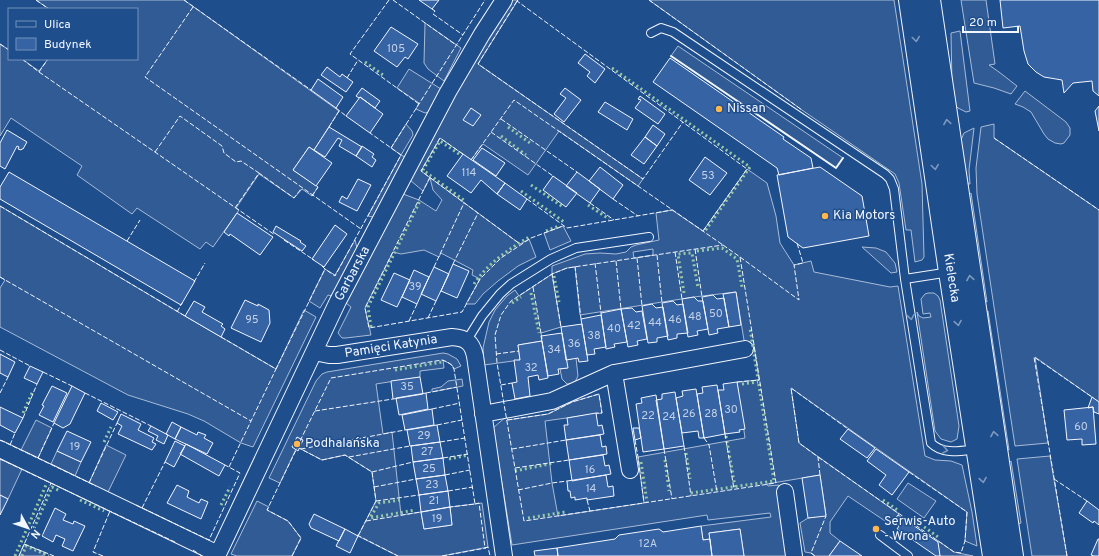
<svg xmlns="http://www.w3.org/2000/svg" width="1099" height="556" font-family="Overpass,sans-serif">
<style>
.built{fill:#305b95;stroke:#a8bbd7;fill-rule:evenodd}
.building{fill:#3563a3;stroke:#f2f6ff}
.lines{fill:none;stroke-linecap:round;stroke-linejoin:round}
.lane-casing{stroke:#f2f6ff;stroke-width:10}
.street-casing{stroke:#f2f6ff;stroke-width:18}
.primary-casing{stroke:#f2f6ff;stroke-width:24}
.lane{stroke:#1f4e8c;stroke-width:8}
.street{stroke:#1f4e8c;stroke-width:16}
.primary{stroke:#1f4e8c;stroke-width:22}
.hedge{stroke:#97c8a6;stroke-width:3;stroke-dasharray:2 3;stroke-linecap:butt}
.fence{stroke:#f2f6ff;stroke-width:1;stroke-dasharray:5 2;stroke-linecap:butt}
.wall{stroke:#f2f6ff;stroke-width:2}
.oneway{stroke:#7e9ac0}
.poi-dot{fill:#ffb74d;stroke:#1f4e8c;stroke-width:1.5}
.labels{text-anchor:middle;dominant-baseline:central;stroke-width:3;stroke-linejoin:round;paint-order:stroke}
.number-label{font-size:11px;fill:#c3d1e8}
.poi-label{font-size:13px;fill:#f2f6ff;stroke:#1f4e8c;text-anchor:start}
.street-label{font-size:13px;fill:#f2f6ff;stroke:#1f4e8c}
</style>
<rect width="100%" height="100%" fill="#1f4e8c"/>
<path class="built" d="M 36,0 L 184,0 L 339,111 L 314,150 L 309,147 L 293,170 L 318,187 L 312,196 L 302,189 L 294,198 L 259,174 L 236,208 L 239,210 L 237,213 L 213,247 L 206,242 L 200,249 L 137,208 L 132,214 L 77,175 L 82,166 L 11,118 L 0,136 L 0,44 L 9,50 L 9,59 L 22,59 L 39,71 L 48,59 L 137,59 L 137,9 L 49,9 Z
M 511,0 L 518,0 L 478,64 L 643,179 L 638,186 L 559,131 L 528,175 L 483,144 L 471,160 L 440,138 L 421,171 L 520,244 L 529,239 L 536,257 L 518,266 L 498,281 L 483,294 L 475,304 L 466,304 L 480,279 L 472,275 L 473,270 L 441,253 L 439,257 L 424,250 L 401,254 L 393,252 L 365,308 L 371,335 L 346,338 L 342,338 L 338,333 L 351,307 L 346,303 L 403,194 L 419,200 L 436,211 L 442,200 L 433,190 L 430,178 L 423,191 L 410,180 L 455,93 Z
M 649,0 L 894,0 L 922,184 L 924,257 L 922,260 L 915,262 L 911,230 L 906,230 L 899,183 L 895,174 L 802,110 Z
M 961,0 L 986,0 L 995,64 L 989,65 L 999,72 L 1017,86 L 1011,94 L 994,88 L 974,83 Z
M 425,23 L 461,48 L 444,81 L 428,69 L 424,63 Z
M 960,31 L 970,111 L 966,112 L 958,108 L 954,104 L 952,86 L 951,33 Z
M 678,46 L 843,158 L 836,168 L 671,56 Z
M 409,69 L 441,89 L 429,112 L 425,113 L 416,109 L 419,103 L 397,88 Z
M 1025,91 L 1066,122 L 1070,128 L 1070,135 L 1064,143 L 1061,144 L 1055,143 L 1048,139 L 1044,134 L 1031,112 L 1023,107 L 1015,104 Z
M 406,124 L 412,131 L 413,135 L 401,155 L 405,157 L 373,217 L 368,216 L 401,155 L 391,148 Z
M 994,124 L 994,138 L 1099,210 L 1099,402 L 1035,357 L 1048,443 L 1015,446 L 977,194 L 976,168 L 981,127 Z
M 974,128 L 969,170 L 970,184 L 968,184 L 960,142 L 964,133 Z
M 747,169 L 767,183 L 776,216 L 780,243 L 794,265 L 811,261 L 814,272 L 890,287 L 898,286 L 925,456 L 935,460 L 951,461 L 962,465 L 972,512 L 977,546 L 965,541 L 967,512 L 791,388 L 799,443 L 899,514 L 891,525 L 848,496 L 830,522 L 830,533 L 840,541 L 829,556 L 815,556 L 811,553 L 805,552 L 800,523 L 808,518 L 826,515 L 820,475 L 767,484 L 768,486 L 779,485 L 787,556 L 744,556 L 740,529 L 709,533 L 710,539 L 703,540 L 701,526 L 771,517 L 770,513 L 708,520 L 707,515 L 512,545 L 493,428 L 507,416 L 508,420 L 548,414 L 572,402 L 599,394 L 602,413 L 545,421 L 552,483 L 558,516 L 644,503 L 638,457 L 745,438 L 737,382 L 759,380 L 754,346 L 750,346 L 744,340 L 736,292 L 694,297 L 580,315 L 575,267 L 567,268 L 552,274 L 561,327 L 541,333 L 542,341 L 518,345 L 520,360 L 484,365 L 483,348 L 489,322 L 495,310 L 507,296 L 515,290 L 519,296 L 552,274 L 552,266 L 585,254 L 600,253 L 616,254 L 626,252 L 631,247 L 636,245 L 659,240 L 656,213 L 672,210 L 703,231 ZM 653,249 L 653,255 L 634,258 L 633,252 Z
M 971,193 L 987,302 L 983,299 L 967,196 Z
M 0,206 L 185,316 L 276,369 L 304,310 L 316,317 L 253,447 L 241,443 L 204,421 L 188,414 L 128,395 L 0,327 L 0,288 L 5,280 L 0,277 Z
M 563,226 L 571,241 L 550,250 L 544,233 Z
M 355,240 L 357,248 L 332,296 L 328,295 L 320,308 L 309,301 L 325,269 L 335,275 Z
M 862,247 L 876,248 L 886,252 L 895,263 L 897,272 L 891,273 Z
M 928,293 L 934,293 L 938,296 L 940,300 L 959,426 L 957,439 L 951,442 L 941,439 L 935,431 L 917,312 L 919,316 L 923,318 L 931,317 L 930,313 L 923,314 L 921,299 L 925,294 Z
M 985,311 L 988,311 L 1009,450 L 1006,449 Z
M 443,353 L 448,354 L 457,359 L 461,366 L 454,369 L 452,365 L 443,360 L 444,368 L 420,371 L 420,377 L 376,384 L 383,434 L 392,432 L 401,515 L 421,512 L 424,529 L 452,525 L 450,507 L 482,503 L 488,547 L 442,556 L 398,556 L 358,536 L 376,501 L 372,472 L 345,455 L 322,460 L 297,447 L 280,483 L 269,478 L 316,381 L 322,374 L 327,372 Z
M 576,358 L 578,376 L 575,382 L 571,384 L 567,384 L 562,379 L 560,369 L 567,368 L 566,360 Z
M 462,379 L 463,386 L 432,392 L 432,389 L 441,387 L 448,381 Z
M 36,420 L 52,428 L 38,458 L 21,450 Z
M 106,445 L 126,455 L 108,492 L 89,483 Z
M 57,451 L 81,462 L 75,476 L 51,464 Z
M 1050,456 L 1067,556 L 1032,556 L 1017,459 Z
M 0,459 L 22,469 L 8,499 L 0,495 Z
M 1011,461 L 1021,523 L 1017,524 L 1008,464 Z
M 908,483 L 936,501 L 924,518 L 897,499 Z
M 257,501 L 269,507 L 267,510 L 288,521 L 301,538 L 292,556 L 237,556 L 231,554 Z
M 937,540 L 954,552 L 973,556 L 940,556 Z
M 24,544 L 44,552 L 43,556 L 19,556 Z"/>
<path class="building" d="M 419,0 L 439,0 L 432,9 Z
M 1000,0 L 1099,0 L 1099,96 L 1093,91 L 1092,81 L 1073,83 L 1064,93 L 1062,80 L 1044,77 L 1036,72 L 1028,64 L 1024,51 L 1020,26 L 1003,28 Z
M 391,27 L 418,44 L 408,59 L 405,57 L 397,67 L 374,51 Z
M 585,54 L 605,69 L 595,83 L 587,76 L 590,72 L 578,63 Z
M 670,58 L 784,137 L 783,139 L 811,158 L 813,168 L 779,175 L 777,168 L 653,82 Z
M 327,67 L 340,77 L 342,74 L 353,82 L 346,92 L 321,75 Z
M 318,79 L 343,97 L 336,108 L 311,90 Z
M 362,88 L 380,101 L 375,108 L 360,97 L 359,98 L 356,96 Z
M 565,88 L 581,100 L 564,122 L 554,114 L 566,98 L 560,94 Z
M 640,96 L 665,114 L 658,124 L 635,108 L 641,100 L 638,99 Z
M 360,97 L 383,114 L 370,133 L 346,116 Z
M 605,102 L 633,119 L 627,130 L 598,112 Z
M 1099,106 L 1099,131 L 1095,111 Z
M 471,108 L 481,115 L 473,126 L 463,120 Z
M 653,125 L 665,134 L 657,146 L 645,137 Z
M 329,127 L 362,147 L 356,156 L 339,146 L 342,140 L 338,138 L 325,157 L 314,150 Z
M 7,130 L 27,142 L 23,149 L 22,149 L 21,150 L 18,149 L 19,147 L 17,146 L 5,169 L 0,166 L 0,143 Z
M 645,137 L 657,146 L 644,164 L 631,155 Z
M 362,146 L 374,154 L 372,157 L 376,160 L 372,167 L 356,156 Z
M 309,147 L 332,163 L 316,186 L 293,170 Z
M 482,148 L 505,163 L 496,176 L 473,160 Z
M 463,154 L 505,183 L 497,194 L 481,180 L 471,193 L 447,176 Z
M 705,157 L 727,173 L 710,195 L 689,180 Z
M 600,167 L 623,185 L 613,199 L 589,181 Z
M 820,167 L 862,196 L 869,236 L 803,248 L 788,237 L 777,175 Z
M 9,172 L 195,281 L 181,305 L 0,199 L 0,187 Z
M 577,172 L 600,189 L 590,203 L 566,186 Z
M 553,176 L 577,193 L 566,207 L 543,190 Z
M 358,179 L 371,185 L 357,211 L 339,202 L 342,196 L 347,199 Z
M 505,183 L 527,199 L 520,210 L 497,194 Z
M 237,213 L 273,237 L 260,255 L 230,234 L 229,236 L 224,232 Z
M 335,225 L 347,234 L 324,267 L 312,259 Z
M 276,226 L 301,241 L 300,242 L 306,246 L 302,251 L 273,232 Z
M 453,264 L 469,271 L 457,298 L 441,291 Z
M 434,267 L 449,274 L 436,301 L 421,294 Z
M 414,270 L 429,277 L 417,304 L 402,297 Z
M 394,273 L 410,280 L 397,307 L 381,300 Z
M 736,292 L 741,325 L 729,327 L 723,294 Z
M 713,295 L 717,299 L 724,298 L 729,327 L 717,329 L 718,333 L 709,335 L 702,297 Z
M 694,297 L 698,301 L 703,301 L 708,329 L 697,331 L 698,335 L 688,337 L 682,299 Z
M 245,300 L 258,306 L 258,304 L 269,310 L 270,323 L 261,342 L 231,328 Z
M 194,301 L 205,307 L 202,312 L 223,324 L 221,326 L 225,329 L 221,337 L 185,316 Z
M 673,301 L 677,305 L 683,304 L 688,333 L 677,334 L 677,338 L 668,340 L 662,303 Z
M 652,304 L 656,308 L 663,307 L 668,336 L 657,338 L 657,342 L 648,343 L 642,306 Z
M 632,308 L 636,312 L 642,311 L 647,339 L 637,341 L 638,345 L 628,347 L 621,309 Z
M 621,309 L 627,342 L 614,344 L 615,347 L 606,349 L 601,313 Z
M 601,315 L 606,347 L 594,349 L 595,354 L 587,355 L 581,319 Z
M 582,324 L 588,361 L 579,362 L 578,358 L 566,360 L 561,327 Z
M 562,333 L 568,368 L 558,369 L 559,374 L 548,376 L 541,336 Z
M 542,341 L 548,378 L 539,380 L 538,375 L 528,377 L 530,396 L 515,399 L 512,383 L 517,382 L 514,360 L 520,360 L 518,345 Z
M 0,354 L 15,362 L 8,377 L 0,373 Z
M 30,366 L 43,372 L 37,384 L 24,378 Z
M 420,377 L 423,394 L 393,399 L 391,381 Z
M 737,382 L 745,429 L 739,430 L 740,432 L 725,434 L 718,390 L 724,390 L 723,384 Z
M 717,385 L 725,434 L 704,438 L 697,394 L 703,393 L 702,387 Z
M 52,386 L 67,393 L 53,422 L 39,415 L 44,406 L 42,405 Z
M 72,386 L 85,393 L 70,424 L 63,428 L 54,423 Z
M 696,389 L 704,438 L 699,438 L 698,431 L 682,433 L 676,398 L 683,396 L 682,391 Z
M 675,392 L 684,446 L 664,449 L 656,400 L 662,399 L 662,394 Z
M 426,393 L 428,409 L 399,415 L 396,398 Z
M 656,395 L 664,449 L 643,452 L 636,404 L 642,403 L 641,398 Z
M 1092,397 L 1099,402 L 1099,414 L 1094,412 L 1093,407 L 1088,408 Z
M 101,403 L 118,412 L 113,420 L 97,411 Z
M 0,407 L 23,418 L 15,433 L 0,425 Z
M 1093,407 L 1096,444 L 1082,445 L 1082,439 L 1067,440 L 1064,410 Z
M 432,409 L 434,425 L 405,430 L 402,415 Z
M 596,413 L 598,426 L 602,425 L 604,434 L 566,440 L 564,425 L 568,425 L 567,418 Z
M 121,414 L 141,424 L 138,430 L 154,438 L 152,442 L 156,444 L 152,450 L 118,434 L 122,426 L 117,423 Z
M 172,422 L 181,427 L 175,439 L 166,434 Z
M 437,425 L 440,442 L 410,446 L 407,430 Z
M 151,426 L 168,435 L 164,444 L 156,440 L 158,436 L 148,431 Z
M 181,427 L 197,435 L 198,432 L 206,435 L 204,438 L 213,443 L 207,454 L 175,439 Z
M 633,428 L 639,428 L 641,438 L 635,440 Z
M 848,429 L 875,448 L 867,458 L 840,439 Z
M 67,431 L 91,442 L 81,462 L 57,451 Z
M 600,435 L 602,447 L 606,446 L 607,454 L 569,460 L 566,440 Z
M 297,437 L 303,440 L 298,451 L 292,447 Z
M 175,441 L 185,446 L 174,467 L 165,462 Z
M 440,442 L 443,458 L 413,462 L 411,446 Z
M 186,444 L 225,465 L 219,476 L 180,454 Z
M 876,449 L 909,472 L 892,495 L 879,485 L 886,475 L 867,461 Z
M 603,455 L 605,466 L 609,465 L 611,474 L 572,481 L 569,460 Z
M 443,458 L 445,475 L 416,479 L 413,462 Z
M 445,475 L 448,491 L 419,495 L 416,479 Z
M 606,475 L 608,487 L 613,486 L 614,496 L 587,500 L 587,498 L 575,500 L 575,497 L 571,498 L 570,491 L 568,491 L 567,481 Z
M 820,475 L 826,516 L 808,518 L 802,478 Z
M 177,485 L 189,491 L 187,497 L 199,503 L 201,499 L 208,502 L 201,519 L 167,503 Z
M 448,491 L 450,507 L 421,512 L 419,495 Z
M 0,495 L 8,499 L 0,515 Z
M 1087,501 L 1099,510 L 1099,525 L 1094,521 L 1093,523 L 1079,513 Z
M 450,507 L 452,525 L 424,529 L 421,512 Z
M 55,508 L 66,514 L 63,520 L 73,524 L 74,521 L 85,526 L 73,551 L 62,546 L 65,539 L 56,535 L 53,542 L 42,536 Z
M 314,514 L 345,529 L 339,541 L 311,528 L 309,524 Z
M 898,515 L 938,542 L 940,556 L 936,556 L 897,529 L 899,526 L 893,522 Z
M 701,526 L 703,540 L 710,539 L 712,556 L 558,556 L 557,548 L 615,539 L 619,535 L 659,529 L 663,532 Z
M 345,529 L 358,536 L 350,553 L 336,546 Z
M 740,529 L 744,556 L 712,556 L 709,533 Z
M 1098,539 L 1099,539 L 1099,556 L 1094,556 L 1091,555 Z
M 840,541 L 862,556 L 829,556 Z
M 557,548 L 558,556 L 535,556 L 534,551 Z"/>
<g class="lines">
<g class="lane-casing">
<path id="lane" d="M 651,33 L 661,28 L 673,32 L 885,174 L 890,179 L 894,189 L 905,279 L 931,443 C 943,455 960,451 976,449
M 905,279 L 950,272
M 467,340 L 482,316 L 500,294 L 511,284 L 551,259 L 576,248 L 649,237
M 880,535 L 908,556"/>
</g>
<g class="street-casing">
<path id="street" d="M 314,352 L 329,355 L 337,355 L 452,337 C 466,338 472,342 475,356 L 504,556
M 614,373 L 630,470
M 483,414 L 552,401 L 614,373 L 745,349
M 0,449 L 218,554
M 785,492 L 794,556
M 217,556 L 338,301 L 448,92 L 482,34 L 504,0"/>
</g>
<g class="primary-casing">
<path id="primary" d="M 910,0 L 950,272 L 994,556
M 929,0 L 1012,556"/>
</g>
<use href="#lane" class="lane"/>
<use href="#street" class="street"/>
<use href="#primary" class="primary"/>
<path class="hedge" d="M 365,62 L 383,75
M 612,68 L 750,167 L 705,231
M 508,127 L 530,143
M 501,136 L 526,155
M 459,154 L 440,141 L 423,170 L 465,201
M 531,185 L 563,207
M 521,191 L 564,222
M 588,205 L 609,219
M 546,231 L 559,226
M 697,251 L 722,248 L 737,259 L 742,287
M 554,276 L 559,302
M 474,284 C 487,264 509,249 529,237
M 531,293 L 539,333
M 684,293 L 678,254 L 692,253 L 698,288
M 512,303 L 521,297
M 371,327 L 368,307 L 420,201
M 395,370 L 442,362
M 742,384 L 758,382
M 23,413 L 33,391
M 726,436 L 735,487
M 104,442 L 111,427
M 686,453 L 690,479
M 449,459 L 468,455
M 665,460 L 669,491
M 641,462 L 647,502
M 515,471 L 554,463
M 691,493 L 774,481 L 750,328
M 80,500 L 104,511
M 400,500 L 379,503 L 370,518 L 415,510
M 883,500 L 899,511
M 221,505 L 230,487
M 528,518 L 565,512
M 912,518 L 938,537
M 32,533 L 52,487 L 60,491
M 15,556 L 46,485
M 22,556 L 26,546 L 49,556"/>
<path class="fence" d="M 36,0 L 49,9
M 184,0 L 311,90
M 389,0 L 350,54 L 419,104
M 393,0 L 456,45
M 518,0 L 517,1 L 747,169 L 703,231
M 649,0 L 802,110
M 517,1 L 478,64 L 643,179 L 683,122
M 193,7 L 145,77 L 361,229
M 432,9 L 435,11 L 433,14 L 463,35
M 0,44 L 9,50
M 22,59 L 39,72 L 48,59
M 39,72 L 275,235
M 347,78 L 358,60
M 336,108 L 346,116
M 501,119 L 577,172
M 329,127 L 339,111
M 491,132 L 553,176
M 994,138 L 1099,210
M 391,148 L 485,0
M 155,152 L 180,116 L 222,146 L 224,153 L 236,162 L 241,161 L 259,173
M 463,154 L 440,138 L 421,171 L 520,244
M 471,160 L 514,100 L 723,245
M 430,177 L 365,308 L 369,328 L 462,312 L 480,279 L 501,258 L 531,238 L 563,226
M 312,196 L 318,187 L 316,186
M 527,199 L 567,228 L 672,210
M 613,199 L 638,216
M 590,203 L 614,220
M 0,206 L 185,316
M 235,208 L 259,173 L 294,198 L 301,189
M 284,240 L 314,260
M 127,241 L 140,220
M 723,245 L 740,257 L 776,483 L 524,521 L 497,363 L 495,335 L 501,315 L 511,301 L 552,274 L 567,268 Z
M 695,249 L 702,297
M 675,252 L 682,299
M 657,255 L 662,303
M 740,257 L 799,300 L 794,265 L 803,263 L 797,243
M 637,258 L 642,306
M 616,261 L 621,309
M 595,263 L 601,313
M 453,264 L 478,213
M 322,266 L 325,269 L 335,276 L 401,155 L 370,133
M 575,266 L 581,319
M 434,267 L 464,203
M 553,273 L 552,274 L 561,327
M 0,277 L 251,421
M 194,282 L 205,263
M 533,287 L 542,339
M 177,312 L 182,303
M 428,318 L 436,301
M 409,321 L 417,304
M 221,337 L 276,369 L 325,269
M 0,350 L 30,366
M 496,354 L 519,351
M 43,372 L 72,386
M 737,382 L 759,380
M 501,385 L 512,383
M 0,393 L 8,377
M 85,393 L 151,426
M 426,393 L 457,387
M 432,409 L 460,403
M 315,411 L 393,399
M 23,418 L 37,384
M 507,420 L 548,414 L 572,402 L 599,394 L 602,413 L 596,413
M 437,425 L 462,420
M 725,434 L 734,489
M 704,438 L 709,445 L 717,492
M 0,440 L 96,486
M 635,440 L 638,457 L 644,503
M 300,441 L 331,378 L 442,360 C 448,362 452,364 454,369 L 475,504 L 450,507
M 440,442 L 465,438
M 10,445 L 15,433
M 684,446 L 691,496
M 297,447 L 322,460 L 345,455 L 372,472 L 376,501 L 358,536
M 301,449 L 405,430
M 512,449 L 566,440
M 664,449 L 672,499
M 349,457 L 410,446
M 818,457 L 954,552 L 961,553 L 965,541 L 967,512 L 909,472
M 38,458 L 54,423
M 443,458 L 468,454
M 0,459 L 177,543
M 229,467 L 276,369
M 515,468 L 569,460
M 372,472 L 413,462
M 445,475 L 470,470
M 820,475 L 818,457 L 799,443 L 791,388 L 848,429
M 1054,479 L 1087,501
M 89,483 L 117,423
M 374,487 L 416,479
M 518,490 L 552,483 L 567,481
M 448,491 L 473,487
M 587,500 L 590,511
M 376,501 L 419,495
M 475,504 L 479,503 L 485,548 L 488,547 L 490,556
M 136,505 L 209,540 L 240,473 L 225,465
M 142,508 L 165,462
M 366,521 L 421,512
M 357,535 L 398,556
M 24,544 L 54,556
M 193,550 L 202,556
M 19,556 L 51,483
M 103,556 L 93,552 L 110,511
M 292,556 L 301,538 L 288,521 L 267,510 L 297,448
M 442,556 L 486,548
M 815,556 L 811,553 L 826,516
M 1067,556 L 1034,357 L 1092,397"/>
<path class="wall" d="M 671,56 L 836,168 L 843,158"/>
</g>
<defs><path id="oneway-chevron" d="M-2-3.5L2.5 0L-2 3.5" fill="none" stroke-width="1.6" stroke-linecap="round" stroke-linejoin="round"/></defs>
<g class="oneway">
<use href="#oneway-chevron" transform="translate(916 39) rotate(82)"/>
<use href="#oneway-chevron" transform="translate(947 122) rotate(-99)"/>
<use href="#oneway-chevron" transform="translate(935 167) rotate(82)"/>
<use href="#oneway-chevron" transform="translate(970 278) rotate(-99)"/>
<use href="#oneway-chevron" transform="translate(911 317) rotate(81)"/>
<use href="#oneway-chevron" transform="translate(958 323) rotate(81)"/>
<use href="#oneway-chevron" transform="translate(994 434) rotate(-99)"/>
<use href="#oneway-chevron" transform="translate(945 450) rotate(10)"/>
<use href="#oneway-chevron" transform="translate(983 480) rotate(81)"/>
</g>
<g class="poi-dot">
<circle cx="719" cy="109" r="4"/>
<circle cx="825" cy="216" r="4"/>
<circle cx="297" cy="444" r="4"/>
<circle cx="876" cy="529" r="4"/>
</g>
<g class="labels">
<g class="number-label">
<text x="396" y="49">105</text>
<text x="469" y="173">114</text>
<text x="708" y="176">53</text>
<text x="415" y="287">39</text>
<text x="716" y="314">50</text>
<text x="695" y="317">48</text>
<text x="252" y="320">95</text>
<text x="675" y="320">46</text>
<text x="655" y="323">44</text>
<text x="634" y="326">42</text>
<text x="614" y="329">40</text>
<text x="594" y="336">38</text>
<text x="574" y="344">36</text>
<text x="554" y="350">34</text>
<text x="531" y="368">32</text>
<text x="407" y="387">35</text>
<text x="731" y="410">30</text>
<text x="689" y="414">26</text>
<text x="711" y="414">28</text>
<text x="648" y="416">22</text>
<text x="669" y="417">24</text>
<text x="1081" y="427">60</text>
<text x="424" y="436">29</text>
<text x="75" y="447">19</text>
<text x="427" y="452">27</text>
<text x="429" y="469">25</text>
<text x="590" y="470">16</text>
<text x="432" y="485">23</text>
<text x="591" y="489">14</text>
<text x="434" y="501">21</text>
<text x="437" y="519">19</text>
<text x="648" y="544">12A</text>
</g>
<g class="poi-label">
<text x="727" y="109">Nissan</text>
<text x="833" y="216">Kia Motors</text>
<text x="305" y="444">Podhalańska</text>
<text x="884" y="522">Serwis-Auto<tspan x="884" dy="15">- Wrona</tspan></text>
</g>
<g class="street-label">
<text transform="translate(353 274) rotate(-62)">Garbarska</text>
<text transform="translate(951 278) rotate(81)">Kielecka</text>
<text transform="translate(391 347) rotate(-9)">Pamięci Katynia</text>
</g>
</g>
<rect x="8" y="8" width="130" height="52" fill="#1f4e8c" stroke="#7391ba"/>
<rect x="16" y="21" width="20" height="6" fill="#1f4e8c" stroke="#7391ba"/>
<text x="44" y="28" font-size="12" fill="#f2f6ff">Ulica</text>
<rect x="16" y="38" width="20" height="12" fill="#3563a3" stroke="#7391ba"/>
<text x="44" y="48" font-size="12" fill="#f2f6ff">Budynek</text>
<g transform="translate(28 528) rotate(130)" stroke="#1f4e8c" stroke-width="3" paint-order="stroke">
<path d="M0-3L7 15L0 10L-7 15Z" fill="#f2f6ff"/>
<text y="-6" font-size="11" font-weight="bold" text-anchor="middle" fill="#f2f6ff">N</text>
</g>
<path d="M963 26v6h55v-6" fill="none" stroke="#f2f6ff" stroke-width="2"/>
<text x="969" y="26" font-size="12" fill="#f2f6ff" stroke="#1f4e8c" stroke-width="3" paint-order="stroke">20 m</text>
</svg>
